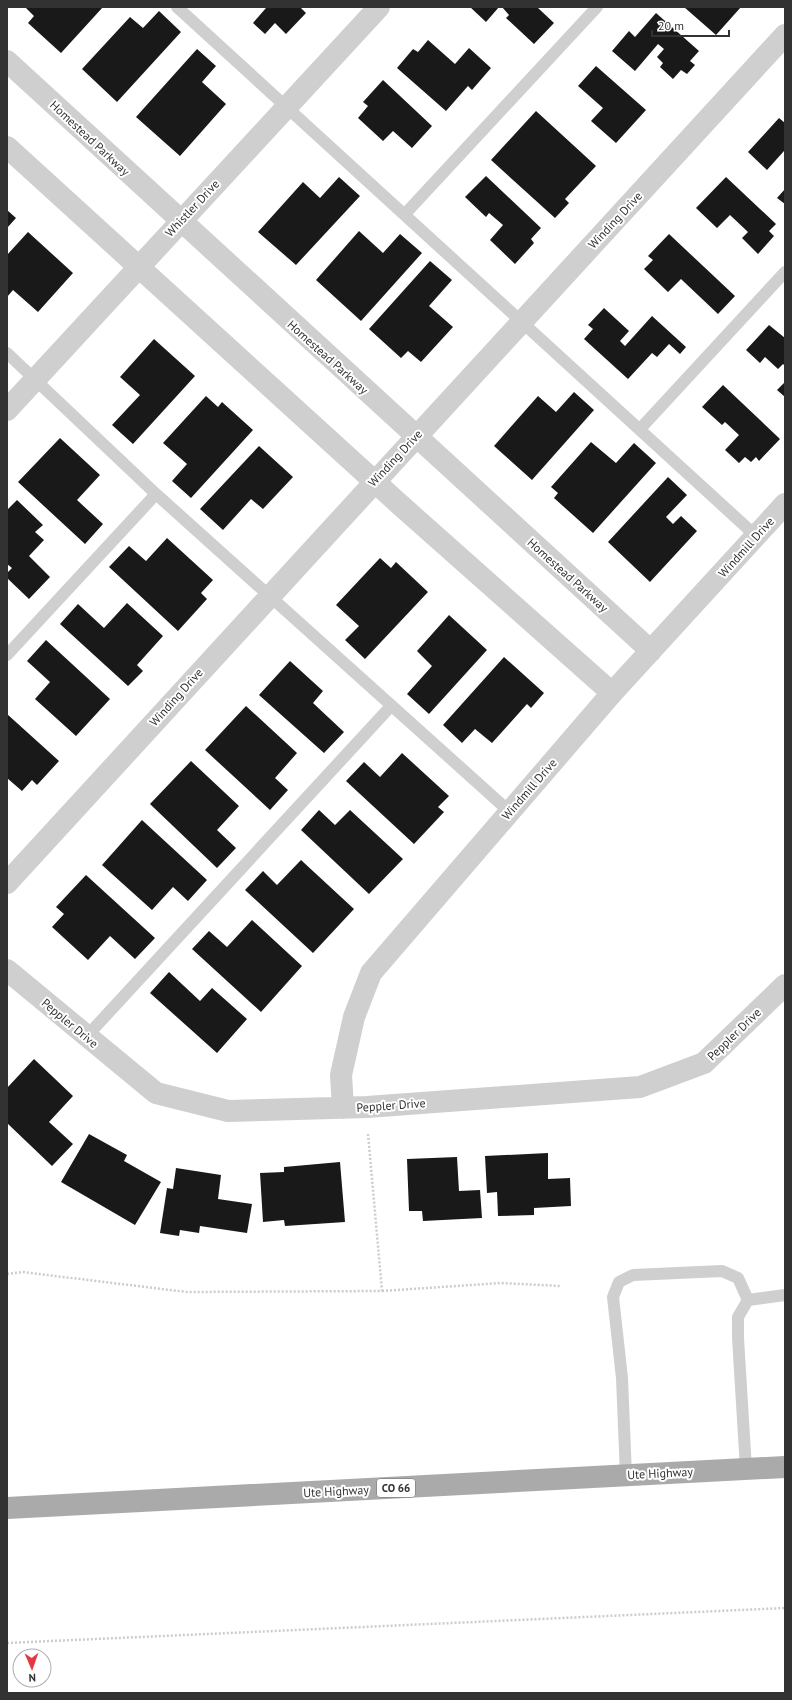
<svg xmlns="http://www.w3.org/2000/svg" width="792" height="1700" font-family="'PT Sans',sans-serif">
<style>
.building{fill:#191919}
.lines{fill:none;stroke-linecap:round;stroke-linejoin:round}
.path{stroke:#ccc;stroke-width:2.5;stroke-dasharray:2 2;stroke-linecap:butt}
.service{stroke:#cfcfcf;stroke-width:12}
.minor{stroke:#cfcfcf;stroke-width:22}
.primary{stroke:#aaa;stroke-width:22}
.labels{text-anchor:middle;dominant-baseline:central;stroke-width:4;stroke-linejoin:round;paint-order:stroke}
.shield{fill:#fff;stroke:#707070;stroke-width:1}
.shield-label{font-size:11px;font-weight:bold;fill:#323232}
.street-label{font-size:12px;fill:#323232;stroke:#fff}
</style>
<rect width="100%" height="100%" fill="#fff"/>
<path class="building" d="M 25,7 L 103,7 L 61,53 L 28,23 L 34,16 Z
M 265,7 L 300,7 L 306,13 L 286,34 L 275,23 L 265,34 L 253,23 L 266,8 Z
M 470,7 L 499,7 L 486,22 Z
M 502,7 L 537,7 L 554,23 L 534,44 L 506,18 L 509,15 Z
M 684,7 L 741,7 L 716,35 Z
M 159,11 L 181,32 L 117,102 L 82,69 L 130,17 L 143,28 Z
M 656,13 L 699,51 L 690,61 L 695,65 L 687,74 L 681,70 L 673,79 L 660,67 L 663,63 L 657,57 L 664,49 L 658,44 L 635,71 L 612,51 L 629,31 L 635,37 Z
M 428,40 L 455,64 L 469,48 L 491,68 L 472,90 L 468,86 L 446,111 L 397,68 L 413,49 L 418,52 Z
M 197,49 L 216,66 L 202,82 L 226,104 L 180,156 L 136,117 Z
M 596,66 L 646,110 L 616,143 L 591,121 L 603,108 L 578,86 Z
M 383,80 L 432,126 L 412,148 L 393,131 L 383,141 L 358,118 L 368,106 L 363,102 Z
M 536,111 L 596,166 L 565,199 L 569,203 L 555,218 L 491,160 Z
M 779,118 L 785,123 L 785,153 L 784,151 L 767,170 L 748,152 Z
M 486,176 L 541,228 L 531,239 L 534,243 L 515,264 L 490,240 L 503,225 L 489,213 L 486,217 L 465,197 Z
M 339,177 L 360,196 L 296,265 L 258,232 L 303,182 L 320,198 Z
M 726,177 L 776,224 L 769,231 L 774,236 L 758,254 L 742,238 L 748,232 L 730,215 L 717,228 L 696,208 Z
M 785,189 L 785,204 L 777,198 Z
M 7,210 L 16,218 L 7,228 Z
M 359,231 L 383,253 L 400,234 L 422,253 L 361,321 L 316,280 Z
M 28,232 L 73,273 L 38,312 L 13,290 L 7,297 L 7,255 Z
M 669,234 L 735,296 L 718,314 L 681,279 L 668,292 L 644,269 L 653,260 L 648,256 Z
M 430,261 L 452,280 L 429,306 L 453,327 L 421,362 L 408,351 L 401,358 L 369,329 Z
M 604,308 L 629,331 L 620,341 L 625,346 L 652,316 L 686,347 L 680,354 L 669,344 L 657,357 L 652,353 L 628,379 L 584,339 L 593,329 L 588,325 Z
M 769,325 L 785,338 L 785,366 L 783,364 L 778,369 L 765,357 L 760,363 L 746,350 Z
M 154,339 L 195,376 L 133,444 L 112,425 L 140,395 L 120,377 Z
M 785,382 L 785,397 L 777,390 Z
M 723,385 L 780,439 L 759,461 L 756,457 L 751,462 L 745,457 L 739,463 L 725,450 L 739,435 L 725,422 L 722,425 L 702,407 Z
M 574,392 L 594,410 L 532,480 L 494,446 L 538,396 L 556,412 Z
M 206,396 L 218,407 L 222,402 L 253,430 L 191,498 L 172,481 L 187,464 L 163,443 Z
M 60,438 L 100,475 L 77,500 L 103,524 L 85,544 L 18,482 Z
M 591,442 L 616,463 L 634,443 L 656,463 L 593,533 L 554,498 L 558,493 L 551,487 Z
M 259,446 L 293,477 L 263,509 L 251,499 L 223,530 L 200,509 Z
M 668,477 L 687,495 L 666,517 L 673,524 L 681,516 L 697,531 L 650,582 L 608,542 Z
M 17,500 L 43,525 L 35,532 L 44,540 L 29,556 L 50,577 L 29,599 L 7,578 L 7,573 L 12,568 L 7,564 L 7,510 Z
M 167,538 L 213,580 L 201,593 L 207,599 L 178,631 L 109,567 L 129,546 L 146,561 Z
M 380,558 L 391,568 L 396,562 L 428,592 L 365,659 L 345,640 L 359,626 L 336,605 Z
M 127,603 L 163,636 L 137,665 L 143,671 L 128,686 L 60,624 L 78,604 L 104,628 Z
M 449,615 L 487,650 L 429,714 L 407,694 L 432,666 L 417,651 Z
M 46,640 L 110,699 L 76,736 L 35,699 L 50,682 L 27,661 Z
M 504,657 L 544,693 L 531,708 L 527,704 L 492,743 L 475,729 L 462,743 L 443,725 Z
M 290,661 L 323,691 L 313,703 L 344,732 L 324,753 L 259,695 Z
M 246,706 L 297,753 L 275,778 L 288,790 L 270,810 L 205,750 Z
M 7,714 L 59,761 L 37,785 L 32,780 L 22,791 L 7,778 Z
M 402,753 L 449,796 L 438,807 L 444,812 L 414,844 L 346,781 L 364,762 L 380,777 Z
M 191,761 L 239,806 L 217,830 L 236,848 L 217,868 L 150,804 Z
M 319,810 L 335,825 L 350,810 L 403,859 L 369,894 L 301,830 Z
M 142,820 L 207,880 L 188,901 L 173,887 L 152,910 L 102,865 Z
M 301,860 L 354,909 L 313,953 L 245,890 L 263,871 L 277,885 Z
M 86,875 L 155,938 L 135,959 L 110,936 L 88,960 L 52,927 L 64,914 L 56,907 Z
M 252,920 L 302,966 L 261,1012 L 192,949 L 209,931 L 227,947 Z
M 169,972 L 200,1001 L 212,988 L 247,1019 L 217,1053 L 150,993 Z
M 34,1059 L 73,1096 L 49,1122 L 73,1144 L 52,1166 L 7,1123 L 7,1088 Z
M 89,1134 L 127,1155 L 124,1161 L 161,1182 L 135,1225 L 61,1182 Z
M 548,1153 L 548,1179 L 570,1178 L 571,1206 L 534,1208 L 534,1215 L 498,1216 L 497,1192 L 487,1193 L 485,1156 Z
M 457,1157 L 459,1191 L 480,1190 L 482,1218 L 423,1221 L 422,1211 L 409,1211 L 407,1159 Z
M 340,1162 L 345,1222 L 285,1226 L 284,1220 L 263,1222 L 260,1173 L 284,1172 L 284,1167 Z
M 176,1168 L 221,1175 L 218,1199 L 252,1204 L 247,1233 L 200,1226 L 199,1233 L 180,1230 L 179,1236 L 160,1233 L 167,1188 L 173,1189 Z"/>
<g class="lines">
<path class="path" d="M 7,1274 L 22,1272 L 187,1292 L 382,1291 L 368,1134
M 382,1291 L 501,1283 L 560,1286
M 7,1643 L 785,1608"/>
<path class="service" d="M 177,7 L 756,536
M 405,214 L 597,7
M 7,353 L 156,494 L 510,812
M 640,429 L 785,272
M 7,655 L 156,494
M 87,1036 L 391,706
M 746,1469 L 738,1338 L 738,1317 L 748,1300 L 785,1295
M 626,1475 L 622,1378 L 613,1297 L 619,1282 L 633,1275 L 722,1271 L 738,1278 L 748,1300"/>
<path class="minor" d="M 7,61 L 651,651
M 7,147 L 397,502 L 612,693
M 7,410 L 379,7
M 7,883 L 785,35
M 7,970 L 156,1093 L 228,1111 L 367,1107 L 640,1087 L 704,1063 L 785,985
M 343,1108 L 341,1075 L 354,1017 L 371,973 L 612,693 L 785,504"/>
<path class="primary" d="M 7,1508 L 785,1467"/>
</g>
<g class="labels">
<rect class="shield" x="377" y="1479" width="38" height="18" rx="3"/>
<g class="shield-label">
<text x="396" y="1488">CO 66</text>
</g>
<g class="street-label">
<text transform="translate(90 138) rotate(43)">Homestead Parkway</text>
<text transform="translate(192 208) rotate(-47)">Whistler Drive</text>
<text transform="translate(615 220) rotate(-47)">Winding Drive</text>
<text transform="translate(328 357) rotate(42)">Homestead Parkway</text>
<text transform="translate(395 458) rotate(-47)">Winding Drive</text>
<text transform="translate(746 547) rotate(-48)">Windmill Drive</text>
<text transform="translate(568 575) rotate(42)">Homestead Parkway</text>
<text transform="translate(176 697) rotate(-48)">Winding Drive</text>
<text transform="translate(529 789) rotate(-49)">Windmill Drive</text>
<text transform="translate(70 1023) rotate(40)">Peppler Drive</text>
<text transform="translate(734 1034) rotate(-44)">Peppler Drive</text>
<text transform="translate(391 1105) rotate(-4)">Peppler Drive</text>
<text transform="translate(660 1473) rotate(-3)">Ute Highway</text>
<text transform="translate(336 1491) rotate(-3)">Ute Highway</text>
</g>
</g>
<rect width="792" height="1700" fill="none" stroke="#323232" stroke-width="16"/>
<g transform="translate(32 1668) rotate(178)"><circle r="19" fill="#ffffff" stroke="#adadad"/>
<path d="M0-3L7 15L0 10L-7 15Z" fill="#e43943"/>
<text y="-6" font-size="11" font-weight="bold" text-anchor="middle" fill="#323232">N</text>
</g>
<path d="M652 30v6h77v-6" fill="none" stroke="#323232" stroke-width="2"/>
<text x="658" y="30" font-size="12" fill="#323232" stroke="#ffffff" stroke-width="3" paint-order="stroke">20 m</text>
</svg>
